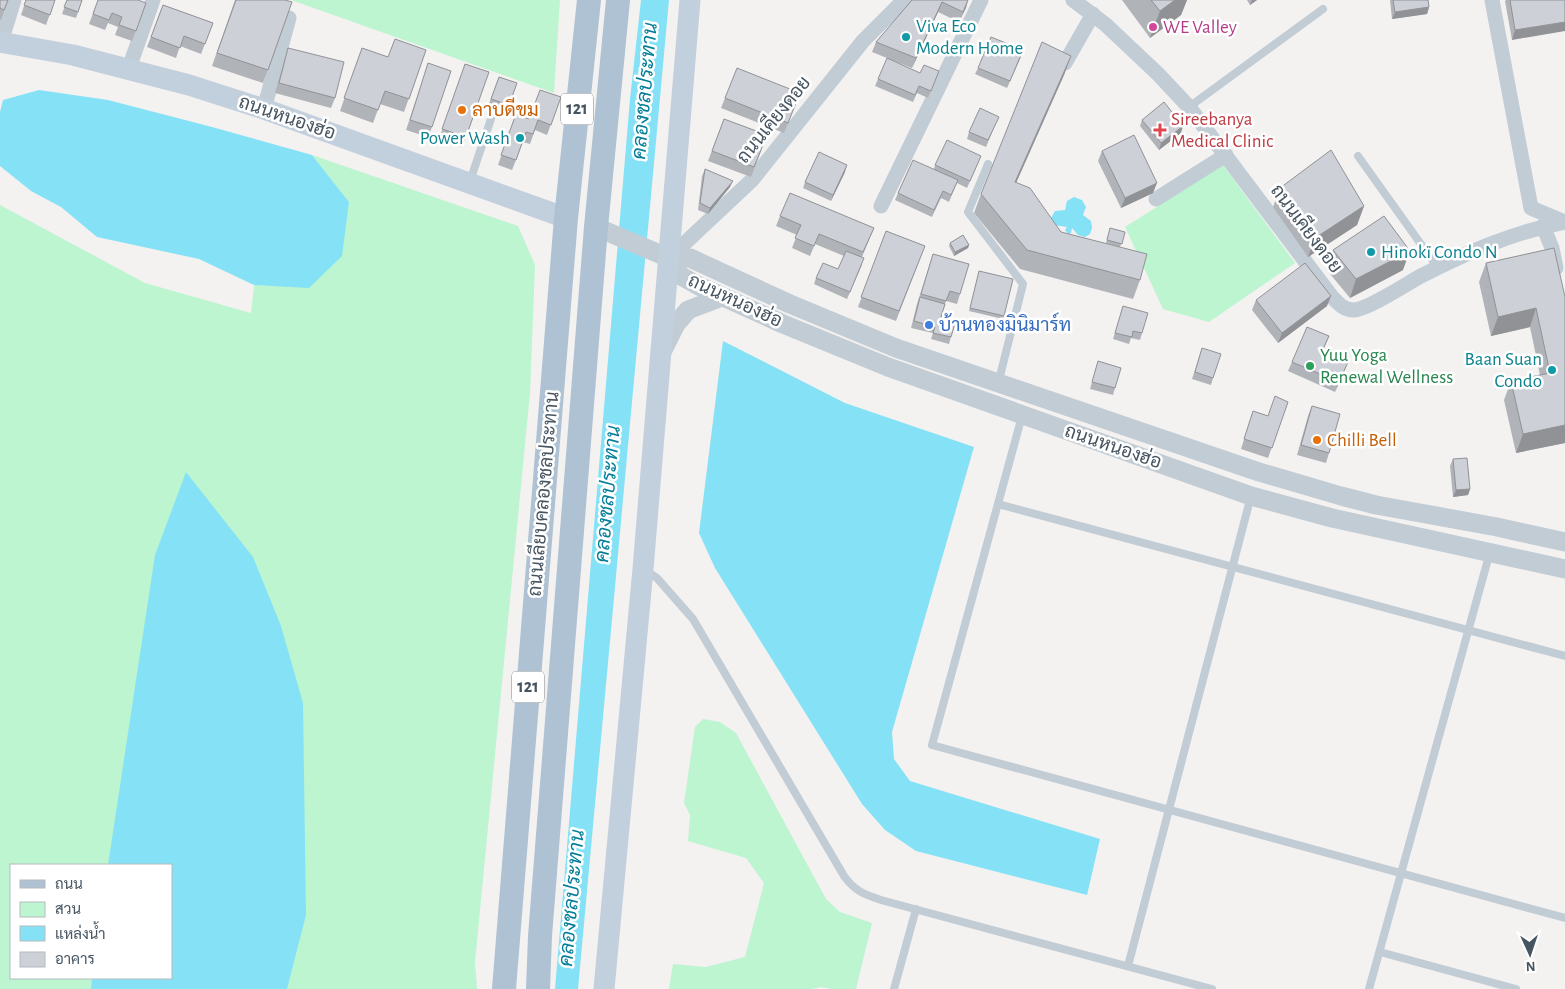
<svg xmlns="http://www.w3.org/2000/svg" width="1565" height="989" font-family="'Alegreya Sans',Sarabun,sans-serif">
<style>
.green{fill:#bcf5d0;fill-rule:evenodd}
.water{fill:#85e2f6}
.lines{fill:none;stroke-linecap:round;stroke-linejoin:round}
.service{stroke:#c1ccd4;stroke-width:8}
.minor{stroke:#c1ccd4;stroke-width:15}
.tertiary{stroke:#c1ccd4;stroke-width:19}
.secondary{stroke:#c2cfdc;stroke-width:21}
.primary{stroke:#aec2d3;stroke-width:24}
.wall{fill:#b0b3b8}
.shaded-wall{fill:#909296}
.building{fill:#cdd0d6;stroke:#909296}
.hotel-dot{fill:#d1479c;stroke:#fff;stroke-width:2}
.culture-dot{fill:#0f9aa8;stroke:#fff;stroke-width:2}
.food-dot{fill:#e8710a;stroke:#fff;stroke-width:2}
.health-dot{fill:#e0444e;stroke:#fff;stroke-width:2}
.shop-dot{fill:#3f7fe0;stroke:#fff;stroke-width:2}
.leisure-dot{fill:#2e9e5b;stroke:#fff;stroke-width:2}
.labels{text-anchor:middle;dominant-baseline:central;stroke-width:5;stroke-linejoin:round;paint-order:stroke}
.shield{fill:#fff;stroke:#7e8890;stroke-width:1}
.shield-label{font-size:18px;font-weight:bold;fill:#475561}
.culture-label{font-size:19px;fill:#0d838f;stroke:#fff;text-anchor:start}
.hotel-label{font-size:19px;fill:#b23c85;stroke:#fff;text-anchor:start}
.food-label{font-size:19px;fill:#c56008;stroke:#fff;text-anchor:start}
.street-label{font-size:19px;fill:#475561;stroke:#fff}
.health-label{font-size:19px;fill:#be3a42;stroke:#fff;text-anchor:start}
.shop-label{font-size:19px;fill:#366cbe;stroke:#fff;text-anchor:start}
.leisure-label{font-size:19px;fill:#27864d;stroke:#fff;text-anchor:start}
.water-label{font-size:20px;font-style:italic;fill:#037e99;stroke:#fff}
</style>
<rect width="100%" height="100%" fill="#f4f1f1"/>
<path class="green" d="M 291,0 L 560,0 L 554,93 Z
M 312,155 L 518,226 L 535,265 L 530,393 L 475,962 L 477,989 L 0,989 L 0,205 L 145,283 L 251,313 L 254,285 L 309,287 L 349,202 ZM 11,865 L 171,865 L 171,978 L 11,978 Z
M 1223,165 L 1295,263 L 1209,322 L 1163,309 L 1125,227 Z
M 703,719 L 720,722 L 736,733 L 826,899 L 840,912 L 872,923 L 856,989 L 831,989 L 821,987 L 811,989 L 669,989 L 673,964 L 706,967 L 745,957 L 764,883 L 746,858 L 688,841 L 690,815 L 684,803 L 695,727 Z"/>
<path class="water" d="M 641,0 L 669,0 L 578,989 L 555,989 L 630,99 Z
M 39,90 L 108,100 L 212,127 L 312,155 L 349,202 L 342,256 L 309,288 L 254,285 L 199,259 L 97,237 L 61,207 L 31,191 L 0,166 L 0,112 L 3,100 Z
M 1074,197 L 1082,200 L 1086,207 L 1083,215 L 1091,221 L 1092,228 L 1090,234 L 1085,237 L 1078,235 L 1072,228 L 1071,233 L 1068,234 L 1065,230 L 1067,227 L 1054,225 L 1051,218 L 1055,211 L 1065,210 L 1067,201 Z
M 723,341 L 845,403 L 974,447 L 892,732 L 894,759 L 910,781 L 1100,839 L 1087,895 L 916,851 L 885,830 L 862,804 L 715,568 L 699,533 Z
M 186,472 L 253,557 L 281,626 L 303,703 L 306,915 L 287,989 L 91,989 L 92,978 L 171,978 L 171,865 L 108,865 L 155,555 Z"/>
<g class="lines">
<path class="service" d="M 1189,107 L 1323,9
M 1358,156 L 1438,268
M 988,164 L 968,212 L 1023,284 L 998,384
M 470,181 L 491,119
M 1022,416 L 932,745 L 1565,918
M 998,504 L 1565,656
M 645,570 L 657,578 L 693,619 L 844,876 C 855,891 863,894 881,900 L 1212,989
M 1380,952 L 1516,989
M 1128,966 L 1251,496
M 894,989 L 916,909
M 1369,989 L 1490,552"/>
<path class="minor" d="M 1073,0 L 1105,24 L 1158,74 L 1189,107 L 1332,297 C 1339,304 1344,310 1354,310 C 1368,309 1405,285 1419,277 C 1466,253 1513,232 1565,222
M 1492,0 L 1531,208 L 1565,222
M 1,42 L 14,0
M 1065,63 L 1093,14
M 129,68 L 153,0
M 264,109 L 289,18
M 1156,199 L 1226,155
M 881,206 L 981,0
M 1543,226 L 1552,248 L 1556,268
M 669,258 L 752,180 L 863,41 L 904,0"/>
<path class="tertiary" d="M 596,227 L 669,258 L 690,258 L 790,304 L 896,348 L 1259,472 L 1341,496 L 1376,505 L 1497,527 L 1565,542
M 669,258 L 681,276 L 699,286 L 783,324 L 888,367 L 1251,496 L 1332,518 L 1565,569
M 663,350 L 676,324 L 688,310 L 722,297"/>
<path class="secondary" d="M 0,42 L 73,55 L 189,85 L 264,109 L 566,218
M 604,989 L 643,569 L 690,0"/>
<path class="primary" d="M 504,989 L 566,218 L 589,0
M 538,989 L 540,936 L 596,227 L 618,0"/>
</g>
<path class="wall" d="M 0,0 L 8,0 L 1,20 L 0,20 Z
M 26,0 L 55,0 L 46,25 L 21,15 Z
M 67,0 L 82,0 L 76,18 L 62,14 Z
M 98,0 L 146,3 L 132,41 L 115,35 L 118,27 L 108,23 L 105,30 L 89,24 Z
M 235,0 L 292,2 L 263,83 L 212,66 Z
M 912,0 L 968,0 L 959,22 L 938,12 L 912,68 L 872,52 L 876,42 Z
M 1122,0 L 1187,0 L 1181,15 L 1150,38 Z
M 1247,0 L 1257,0 L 1250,5 Z
M 1390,0 L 1428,0 L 1429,7 L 1427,14 L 1392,19 Z
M 1506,0 L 1565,0 L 1512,40 L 1505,1 Z
M 163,5 L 213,23 L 201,54 L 180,46 L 176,58 L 147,47 Z
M 288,48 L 335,98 L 331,108 L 275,93 L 285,58 Z
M 362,48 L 388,57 L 426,50 L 404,112 L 380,104 L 373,123 L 340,111 Z
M 1071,56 L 1064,75 L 1016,183 L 1061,232 L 1140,280 L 1133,299 L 1020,269 L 974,213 L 981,194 Z
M 1021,57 L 1007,88 L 975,74 L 978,68 Z
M 465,64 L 489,72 L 462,147 L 439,139 Z
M 939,71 L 928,98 L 917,93 L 913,102 L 875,86 L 878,79 L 920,73 Z
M 425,73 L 432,127 L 428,137 L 406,130 Z
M 499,77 L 517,83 L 507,112 L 488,106 Z
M 800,93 L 784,133 L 721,108 L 725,98 Z
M 561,97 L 547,135 L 535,130 L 530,144 L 523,142 L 512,170 L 498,165 L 516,114 L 529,119 Z
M 724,119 L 767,135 L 751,177 L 708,161 Z
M 1142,120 L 1181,133 L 1159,150 L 1140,126 Z
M 996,123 L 986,147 L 967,139 L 969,132 Z
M 1102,151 L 1153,193 L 1121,208 L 1098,161 Z
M 981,156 L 967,188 L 957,183 L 949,202 L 941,198 L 932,217 L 895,200 L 898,193 L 934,169 L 935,165 Z
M 705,169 L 730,187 L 708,214 L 698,210 L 702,176 Z
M 845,172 L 831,201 L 803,188 L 805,182 Z
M 1280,188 L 1364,206 L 1357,225 L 1308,257 L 1273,207 Z
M 780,216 L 874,228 L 862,257 L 862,265 L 847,299 L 814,284 L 816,278 L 838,269 L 844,256 L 815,244 L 810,256 L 792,248 L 797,235 L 776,226 Z
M 1110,228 L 1125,232 L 1120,247 L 1106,243 Z
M 886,231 L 925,246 L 896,321 L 858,307 Z
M 950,243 L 969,245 L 968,248 L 954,256 L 949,246 Z
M 1554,248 L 1565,443 L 1516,453 L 1504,400 L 1511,381 L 1540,375 L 1530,327 L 1491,336 L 1479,282 L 1486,263 Z
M 1333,250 L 1403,270 L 1350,298 L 1326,269 Z
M 933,254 L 960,294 L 957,304 L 946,301 L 941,317 L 951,337 L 949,344 L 931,339 L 933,333 L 911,328 L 917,304 Z
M 979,271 L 1004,316 L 1003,319 L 969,311 Z
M 1256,300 L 1327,306 L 1278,343 L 1252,310 Z
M 1123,306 L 1142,333 L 1140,340 L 1131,338 L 1129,344 L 1113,339 Z
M 1329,336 L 1323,351 L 1344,372 L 1335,392 L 1288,371 L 1292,362 Z
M 1202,348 L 1213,378 L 1211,385 L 1192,379 Z
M 1098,361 L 1115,388 L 1113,395 L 1090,389 Z
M 1288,402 L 1268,458 L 1241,449 L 1253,411 L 1268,416 Z
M 1312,406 L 1329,453 L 1326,463 L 1297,455 L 1308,416 Z
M 1453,459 L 1470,489 L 1468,495 L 1453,497 L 1450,466 Z"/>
<path class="shaded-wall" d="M 968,0 L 966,8 L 959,22 L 963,12 Z
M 1175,0 L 1187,0 L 1181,15 L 1150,38 L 1160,11 Z
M 1252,0 L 1257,0 L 1250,5 Z
M 942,2 L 938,12 L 912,68 L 916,58 Z
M 1429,7 L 1427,14 L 1392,19 L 1395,12 Z
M 1565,22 L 1565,31 L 1512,40 L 1515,30 Z
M 1071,56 L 1064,75 L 1008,201 L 1015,182 Z
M 1183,126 L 1181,133 L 1159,150 L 1161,143 Z
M 847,165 L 845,172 L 831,201 L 833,195 Z
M 733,181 L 730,187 L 708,214 L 710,208 Z
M 1157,183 L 1153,193 L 1121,208 L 1125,198 Z
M 1364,206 L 1357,225 L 1308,257 L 1315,238 Z
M 969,245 L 968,248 L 954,256 L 955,252 Z
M 1410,251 L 1403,270 L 1350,298 L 1356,279 Z
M 1331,296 L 1327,306 L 1278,343 L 1282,333 Z
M 1536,308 L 1530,327 L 1491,336 L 1498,317 Z
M 1348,362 L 1344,372 L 1335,392 L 1339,382 Z
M 1565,425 L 1565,443 L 1516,453 L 1523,434 Z
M 1470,489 L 1468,495 L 1453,497 L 1456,490 Z"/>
<path class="building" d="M 0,0 L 8,0 L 4,10 L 0,8 Z
M 26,0 L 55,0 L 50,15 L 24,5 Z
M 67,0 L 82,0 L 78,12 L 64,7 Z
M 98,0 L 138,0 L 146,3 L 136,31 L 119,25 L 122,17 L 112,13 L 109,20 L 93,14 Z
M 236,0 L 285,0 L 292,2 L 268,70 L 217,53 Z
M 912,0 L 968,0 L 963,12 L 942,2 L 916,58 L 876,42 Z
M 1151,0 L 1175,0 L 1160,11 Z
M 1393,0 L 1428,0 L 1429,7 L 1395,12 Z
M 1510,0 L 1565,0 L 1565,22 L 1515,30 Z
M 163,5 L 213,23 L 205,44 L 184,36 L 180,48 L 151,37 Z
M 991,37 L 1023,50 L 1010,81 L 978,68 Z
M 395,39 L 426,50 L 409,99 L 385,91 L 378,110 L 344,98 L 362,48 L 388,57 Z
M 1042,42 L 1071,56 L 1015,182 L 1030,188 L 1061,232 L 1147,254 L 1140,280 L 1027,250 L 981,194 Z
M 288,48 L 344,62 L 335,98 L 279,83 Z
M 887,58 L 920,73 L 924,65 L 939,71 L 931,91 L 919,86 L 915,95 L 878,79 Z
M 428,63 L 451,71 L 432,127 L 410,120 Z
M 465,64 L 489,72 L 466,137 L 442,129 Z
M 737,68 L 800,93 L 788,123 L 725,98 Z
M 499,77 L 517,83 L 509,105 L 491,99 Z
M 540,90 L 561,97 L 551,125 L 538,120 L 533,134 L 526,132 L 516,160 L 501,155 L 516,114 L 529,119 Z
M 1164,102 L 1183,126 L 1161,143 L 1142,120 Z
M 980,108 L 999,117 L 988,140 L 969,132 Z
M 724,119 L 767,135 L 754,167 L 712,151 Z
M 1134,135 L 1157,183 L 1125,198 L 1102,151 Z
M 947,140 L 981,156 L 970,181 L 935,165 Z
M 1331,150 L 1364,206 L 1315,238 L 1280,188 Z
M 819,152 L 847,165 L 833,195 L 805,182 Z
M 913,160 L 958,180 L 951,195 L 943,191 L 934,210 L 898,193 Z
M 705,169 L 733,181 L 710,208 L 700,203 Z
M 790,193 L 874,228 L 863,252 L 819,234 L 814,246 L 795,238 L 801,225 L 780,216 Z
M 1384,216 L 1410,251 L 1356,279 L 1333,250 Z
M 1110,228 L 1125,232 L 1122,244 L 1107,240 Z
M 886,231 L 925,246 L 899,311 L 861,297 Z
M 963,235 L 969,245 L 955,252 L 950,243 Z
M 1554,248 L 1565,297 L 1565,425 L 1523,434 L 1511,381 L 1550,373 L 1536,308 L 1498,317 L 1486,263 Z
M 846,251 L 864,258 L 850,292 L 816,278 L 823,263 L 838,269 Z
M 933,254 L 969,264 L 960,294 L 950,291 L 946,301 L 921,294 Z
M 1305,263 L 1331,296 L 1282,333 L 1256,300 Z
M 979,271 L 1013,279 L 1004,316 L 970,308 Z
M 920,297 L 945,304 L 941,317 L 956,320 L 951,337 L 933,333 L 935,327 L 914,321 Z
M 1123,306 L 1148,313 L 1142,333 L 1133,331 L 1132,337 L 1115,333 Z
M 1307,327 L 1329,336 L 1322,351 L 1348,362 L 1339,382 L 1292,362 Z
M 1202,348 L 1221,354 L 1213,378 L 1195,372 Z
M 1098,361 L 1121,368 L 1115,388 L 1092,382 Z
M 1275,396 L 1288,402 L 1272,448 L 1244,439 L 1253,411 L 1268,416 Z
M 1312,406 L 1340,414 L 1329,453 L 1301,445 Z
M 1467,458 L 1470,489 L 1456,490 L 1453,459 Z"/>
<circle class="hotel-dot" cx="1153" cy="27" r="5"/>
<g class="culture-dot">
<circle cx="906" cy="37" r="5"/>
<circle cx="520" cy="138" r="5"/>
<circle cx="1371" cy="252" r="5"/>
<circle cx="1552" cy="370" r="5"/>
</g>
<g class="food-dot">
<circle cx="462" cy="110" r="5"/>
<circle cx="1317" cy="440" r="5"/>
</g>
<path class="health-dot" d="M1157.5 122.5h5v5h5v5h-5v5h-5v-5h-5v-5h5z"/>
<circle class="shop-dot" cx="929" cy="325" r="5"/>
<circle class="leisure-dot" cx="1310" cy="366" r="5"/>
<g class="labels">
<g class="shield">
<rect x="561" y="93.5" width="32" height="31" rx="4"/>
<rect x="512" y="671.5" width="32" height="31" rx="4"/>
</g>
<g class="shield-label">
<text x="577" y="109">121</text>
<text x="528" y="687">121</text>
</g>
<g class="culture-label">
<text x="916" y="26">Viva Eco<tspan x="916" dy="22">Modern Home</tspan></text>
<text x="510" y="138" text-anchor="end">Power Wash</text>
<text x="1381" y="252">Hinokï Condo N</text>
<text x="1542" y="359" text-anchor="end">Baan Suan<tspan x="1542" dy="22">Condo</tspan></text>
</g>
<g class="hotel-label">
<text x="1163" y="27">WE Valley</text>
</g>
<g class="food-label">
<text x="472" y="110">ลาบดีขม</text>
<text x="1327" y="440">Chilli Bell</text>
</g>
<g class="street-label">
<text transform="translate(287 118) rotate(19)">ถนนหนองฮ่อ</text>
<text transform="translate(774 120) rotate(-51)">ถนนเคียงดอย</text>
<text transform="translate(1306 229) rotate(53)">ถนนเคียงดอย</text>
<text transform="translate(735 301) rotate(25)">ถนนหนองฮ่อ</text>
<text transform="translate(1113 447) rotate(19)">ถนนหนองฮ่อ</text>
<text transform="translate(544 494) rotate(-85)">ถนนเลียบคลองชลประทาน</text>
</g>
<g class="health-label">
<text x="1171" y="119">Sireebanya<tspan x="1171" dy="22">Medical Clinic</tspan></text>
</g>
<g class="shop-label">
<text x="939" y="325">บ้านทองมินิมาร์ท</text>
</g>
<g class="leisure-label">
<text x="1320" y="355">Yuu Yoga<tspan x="1320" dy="22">Renewal Wellness</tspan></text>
</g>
<g class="water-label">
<text transform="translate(645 91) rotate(-85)">คลองชลประทาน</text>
<text transform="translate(608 494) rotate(-85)">คลองชลประทาน</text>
<text transform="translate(572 898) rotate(-85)">คลองชลประทาน</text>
</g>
</g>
<rect x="10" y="864" width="162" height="115" fill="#ffffff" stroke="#b5bbc0"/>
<rect x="20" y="880" width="25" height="8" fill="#aec2d3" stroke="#b5bbc0"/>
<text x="55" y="889" font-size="15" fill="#475561">ถนน</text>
<rect x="20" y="902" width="25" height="15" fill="#bcf5d0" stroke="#b5bbc0"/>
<text x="55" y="914" font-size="15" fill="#475561">สวน</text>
<rect x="20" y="926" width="25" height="15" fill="#85e2f6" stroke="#b5bbc0"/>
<text x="55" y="939" font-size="15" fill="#475561">แหล่งน้ำ</text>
<rect x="20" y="952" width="25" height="15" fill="#cdd0d6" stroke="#b5bbc0"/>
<text x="55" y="964" font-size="15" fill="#475561">อาคาร</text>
<g transform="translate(1530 954) rotate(177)" stroke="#ffffff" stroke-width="4" paint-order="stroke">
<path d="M0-4L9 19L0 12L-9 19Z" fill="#475561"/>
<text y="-8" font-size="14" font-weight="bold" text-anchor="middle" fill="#475561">N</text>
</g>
</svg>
